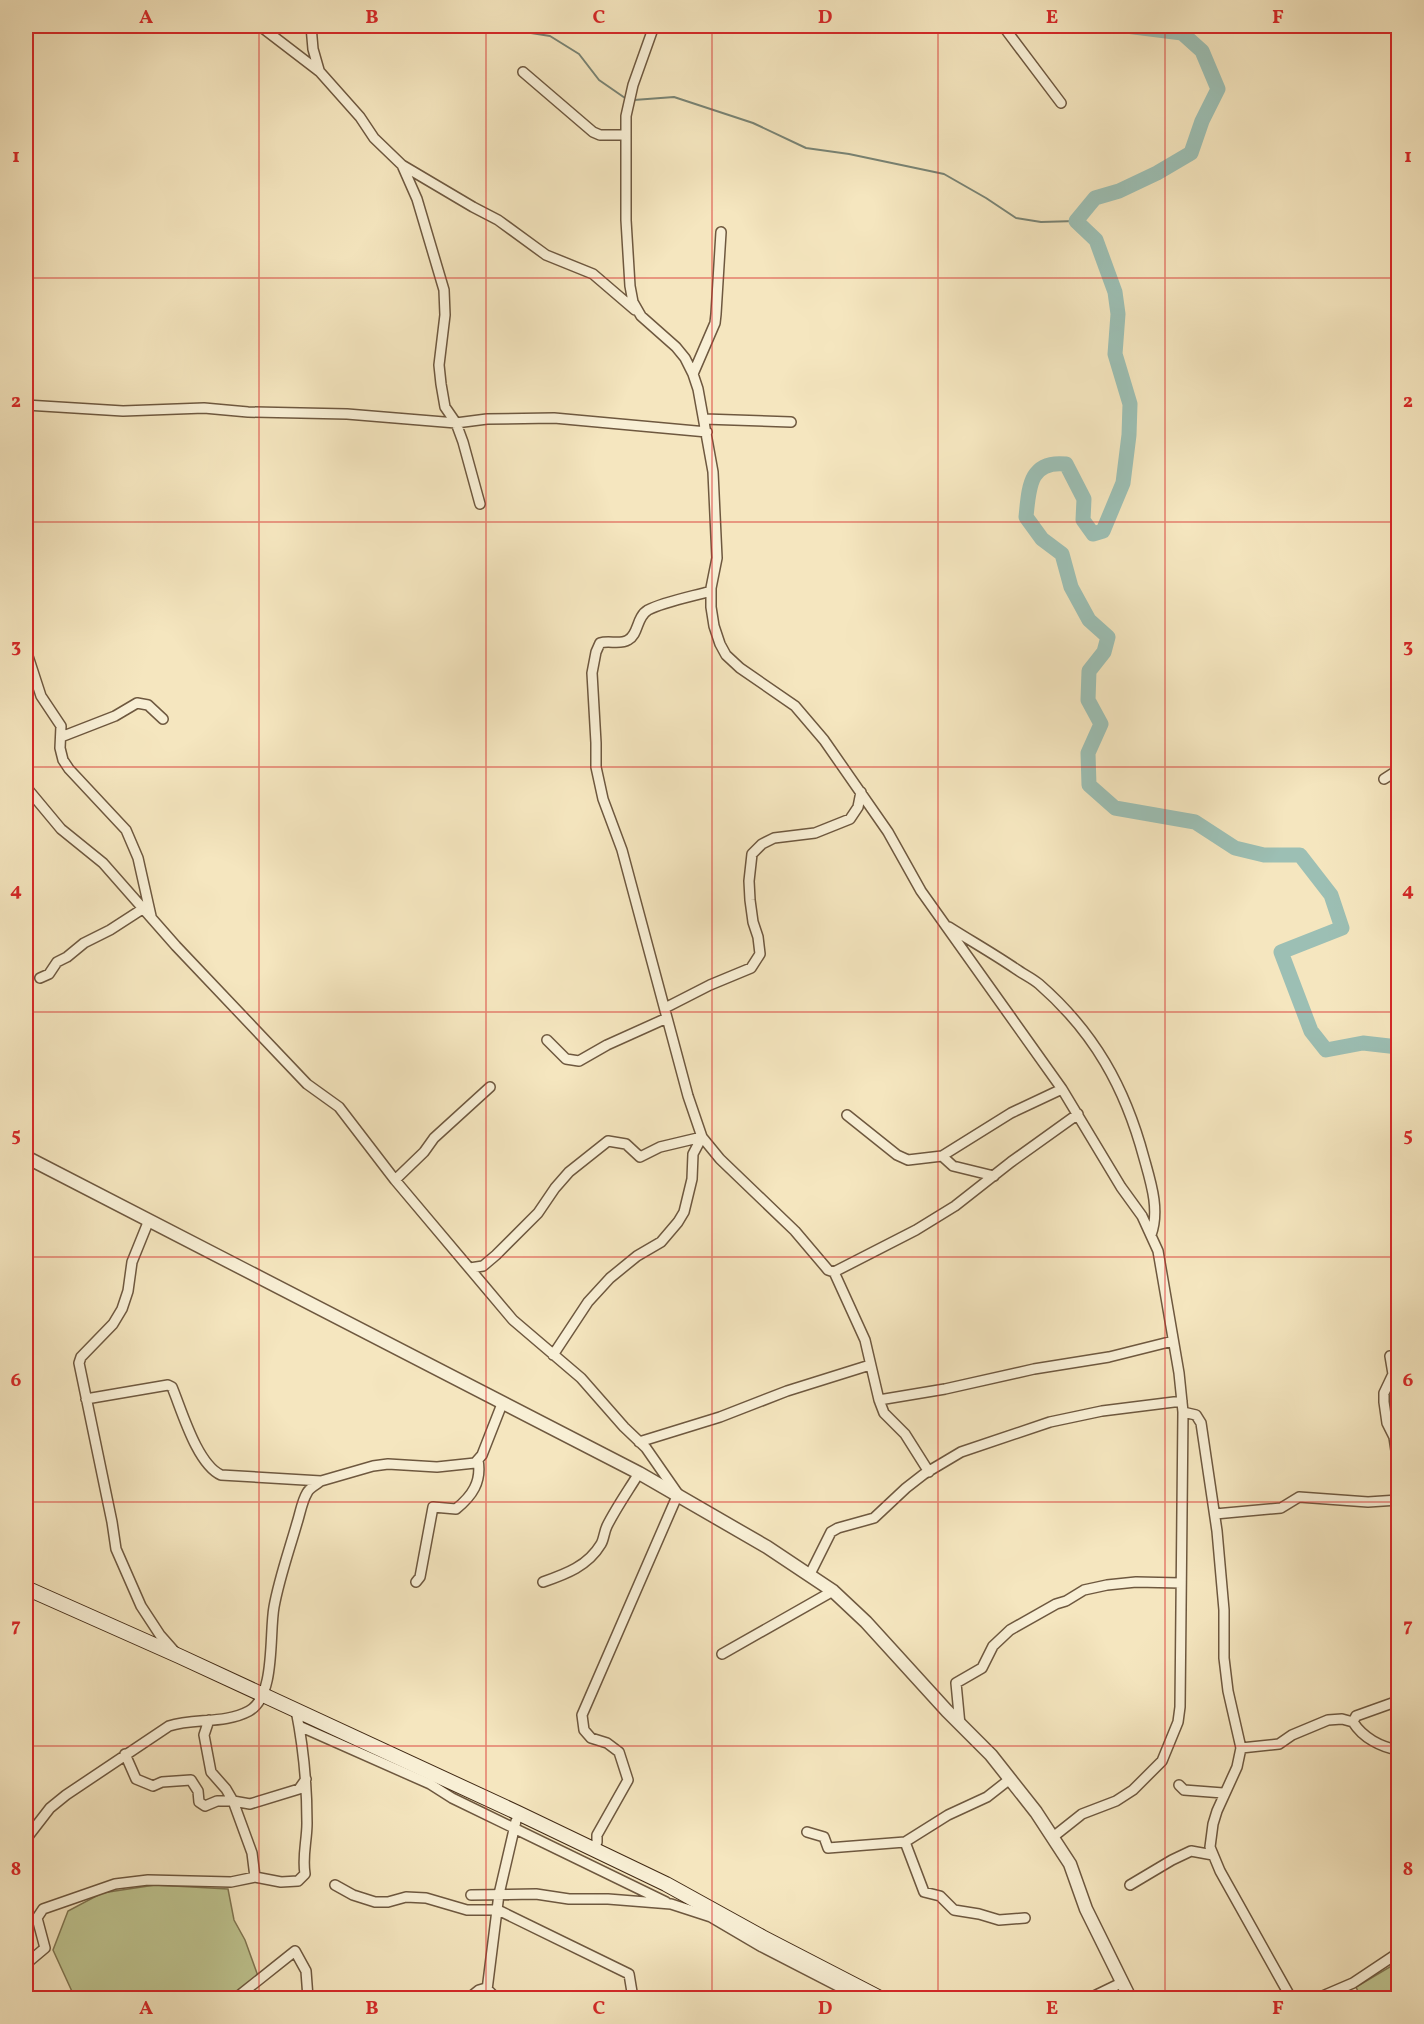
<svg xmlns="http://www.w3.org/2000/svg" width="1424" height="2024" font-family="Vollkorn,serif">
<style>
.green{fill:#bec490;stroke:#807652;stroke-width:1.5}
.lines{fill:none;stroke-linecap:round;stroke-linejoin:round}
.stream{stroke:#788374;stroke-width:2}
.river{stroke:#9cbfb4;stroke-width:15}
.minor-casing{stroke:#6e583f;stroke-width:12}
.tertiary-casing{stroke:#6e583f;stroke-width:15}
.secondary-casing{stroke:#412914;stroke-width:16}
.minor{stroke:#f8efd5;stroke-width:9}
.tertiary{stroke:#f8efd5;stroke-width:12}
.secondary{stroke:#f8efd5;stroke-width:14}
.grid{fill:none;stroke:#d62828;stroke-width:1.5;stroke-opacity:0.55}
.neatline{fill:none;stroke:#d62828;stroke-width:2}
.grid-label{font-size:20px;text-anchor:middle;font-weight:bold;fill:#d62828}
</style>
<rect width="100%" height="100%" fill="#f5e6bf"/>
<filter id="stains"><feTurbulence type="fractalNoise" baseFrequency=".00333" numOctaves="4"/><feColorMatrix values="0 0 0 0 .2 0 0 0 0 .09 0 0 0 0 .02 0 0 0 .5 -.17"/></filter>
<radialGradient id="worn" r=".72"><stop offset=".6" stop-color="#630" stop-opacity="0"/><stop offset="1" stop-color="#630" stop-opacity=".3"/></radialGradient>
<path class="green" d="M 155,1885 L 228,1889 L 234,1920 L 245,1940 L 258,1976 L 233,1998 L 75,1998 L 53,1950 L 68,1911 L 102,1893 Z
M 1398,1962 L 1398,1998 L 1361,1998 L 1356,1987 Z"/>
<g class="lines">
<path class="stream" d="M 511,26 L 531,33 L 550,36 L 579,54 L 599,80 L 625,98
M 634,100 L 674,97 L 753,123 L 806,148 L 849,154 L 944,174 L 986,198 L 1016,218 L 1041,222 L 1076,221"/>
<path class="river" d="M 1126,26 L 1182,33 L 1202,51 L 1218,89 L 1202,121 L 1191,153 L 1157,173 L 1119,191 L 1095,198 L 1076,221 L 1096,240 L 1115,292 L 1118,314 L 1115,354 L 1130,404 L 1129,435 L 1123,483 L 1103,531 L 1093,534 L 1083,520 L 1084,499 L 1066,464 C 1029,460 1029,488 1026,517 L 1042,539 L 1062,554 L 1071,587 L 1089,620 L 1108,637 L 1104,652 L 1089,671 L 1088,700 L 1101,724 L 1088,753 L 1089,785 L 1115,808 L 1195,822 L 1235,848 L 1264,855 L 1300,855 L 1331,895 L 1342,928 L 1281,952 L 1311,1031 L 1326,1050 L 1363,1043 L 1398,1047"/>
<g class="minor-casing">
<path id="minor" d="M 260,26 L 320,72 L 360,117 L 374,138 L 402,165 L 473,207 L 498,220 L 546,255 L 593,274 L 635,310
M 311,26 L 313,49 L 319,70
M 654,26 L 633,85 L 626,116 L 626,220 L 630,286 L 633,302 L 641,316 L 676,347 L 685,358 L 693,374 L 698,389 L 713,472 L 717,558 L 711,588 L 711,607 L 714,626 L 720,644 L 726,655 L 740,668 L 795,706 L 824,740 L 888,832 L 921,891 L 1062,1089 L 1121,1187 L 1142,1216 L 1158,1251 L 1179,1373 L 1183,1412 L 1180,1707 L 1178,1722 L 1162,1761 L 1133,1790 L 1116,1801 L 1082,1814 L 1053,1837
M 1003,26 L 1061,103
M 523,72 L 593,132 L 600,135 L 625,135
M 402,165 L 417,199 L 444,290 L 445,315 L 439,365 L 441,384 L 445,407 L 456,423 L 463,442 L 480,504
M 693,374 L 715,323 L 716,314 L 721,232
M 26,405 L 123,411 L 204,408 L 248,412 L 347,414 L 456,423 L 487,419 L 554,418 L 707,432
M 704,419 L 791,422
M 711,591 C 694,596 663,602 648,610 C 636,617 639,634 628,640 C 620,645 609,640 600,643 L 596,652 L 592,673 L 596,743 L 596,767 L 603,799 L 622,850 L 688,1096 L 702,1137 L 720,1159 L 795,1231 L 828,1270 L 834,1272 L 916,1230 L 955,1206 L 1011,1162 L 1078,1114
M 26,650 L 41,696 L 61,726 L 60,748 L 63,760 L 69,769 L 126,830 L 138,858 L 151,916
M 61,737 L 115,716 L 137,703 L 148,705 L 163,719
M 1384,779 L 1398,770
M 26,787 L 61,829 L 103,863 L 176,946 L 307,1084 L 339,1107 L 395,1180 L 513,1320 L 581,1378 L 624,1427 L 646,1448 L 678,1494 L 582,1715 L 584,1730 L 591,1738 L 607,1743 L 619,1752 L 628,1780 L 597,1835 L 597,1842 L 593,1849
M 949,927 C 971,941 994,954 1016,969 C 1023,974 1032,978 1039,984 C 1094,1032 1125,1087 1144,1158 C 1151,1183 1160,1210 1151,1235
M 40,978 L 49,974 L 57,962 L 67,957 L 84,943 L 110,930 L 144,908
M 665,1008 L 710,985 L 751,968 L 760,954 L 758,937 L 753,922 L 750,900 L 749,881 L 752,854 L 762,844 L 774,838 L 815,833 L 850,819 L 858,807 L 861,792
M 547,1040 L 566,1059 L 579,1061 L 607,1045 L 667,1018
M 847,1115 L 897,1155 L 908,1160 L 942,1156 L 953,1166 L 994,1176
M 942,1156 L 1011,1113 L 1062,1089
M 395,1180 L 424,1152 L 434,1138 L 490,1087
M 149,1220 L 132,1262 L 128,1291 L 122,1309 L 113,1324 L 81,1357 L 79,1363 L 112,1522 L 116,1549 L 141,1606 L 160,1635 L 175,1652
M 470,1268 L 483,1266 L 496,1255 L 538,1213 L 555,1188 L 569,1172 L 608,1141 L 626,1144 L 640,1157 L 660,1147 L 702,1137
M 834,1272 L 865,1340 L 879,1400 L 884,1413 L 905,1434 L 929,1472
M 553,1355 L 588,1302 L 610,1278 L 637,1256 L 661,1242 L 678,1222 L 684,1212 L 692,1179 L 693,1154 L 702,1137
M 1390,1356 L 1393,1374 L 1384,1393 L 1384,1402 L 1387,1423 L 1394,1437 L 1398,1464
M 86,1399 L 168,1385 L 172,1387 C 182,1411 197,1464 221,1475 L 321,1481 L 373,1466 L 388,1464 L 437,1467 L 475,1463 L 482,1455 L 502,1404
M 879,1400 L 945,1389 L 1034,1369 L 1109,1357 L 1173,1341
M 1183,1412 L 1196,1415 L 1201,1423 L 1217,1531 L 1224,1610 L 1224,1658 L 1228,1691 L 1241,1748 L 1237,1767 L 1217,1811 L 1213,1824 L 1210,1847 L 1220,1871 L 1291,1998
M 639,1442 L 720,1417 L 787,1391 L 870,1365
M 1215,1514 L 1281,1508 L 1299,1497 L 1368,1502 L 1398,1500
M 1398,1539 L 1398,1593
M 810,1574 L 831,1532 L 838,1528 L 874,1518 L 906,1488 L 924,1474 L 961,1452 L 1050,1422 L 1102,1411 L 1182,1401
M 416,1582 L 420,1577 L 433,1507 L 456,1509 C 472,1496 482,1482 478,1460
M 543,1582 C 566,1574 588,1566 601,1544 C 604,1539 604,1532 607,1526 C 616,1508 628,1491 639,1473
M 722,1654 L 833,1591
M 1398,1701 L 1356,1716 L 1353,1722 C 1363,1738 1381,1747 1398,1750
M 209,1720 L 204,1735 L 211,1772 L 226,1789 L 233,1801 L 252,1853 L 255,1877 L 281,1882 L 298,1881 L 305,1874 C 302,1856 307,1841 307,1823 C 307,1783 304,1750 296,1710
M 960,1725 L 956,1683 L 982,1668 L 993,1646 L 1010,1630 L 1056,1604 L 1066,1601 L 1084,1590 L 1107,1585 L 1136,1582 L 1181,1583
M 299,1726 L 430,1784 L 452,1798 L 666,1902
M 1241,1748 L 1279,1744 L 1292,1735 L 1328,1720 L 1342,1719 L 1353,1722
M 125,1754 L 136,1779 L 153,1786 L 162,1782 L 191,1780 L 198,1791 L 199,1802 L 205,1806 L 217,1801 L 233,1801 L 250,1804 L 299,1789 L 306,1779
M 1179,1785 L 1184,1790 L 1223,1793
M 807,1832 L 824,1837 L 828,1848 L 905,1842 L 948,1815 L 987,1797 L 1010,1779
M 26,1839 L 50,1808 L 66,1795 L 169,1726 C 194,1718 225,1724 249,1711 C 276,1696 269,1634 274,1607 C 279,1579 289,1551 297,1523 C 300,1514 302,1501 307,1493 C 309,1488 317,1484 321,1481
M 905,1842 L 924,1892 L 940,1896 L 954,1910 L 979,1914 L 999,1920 L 1025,1918
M 335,1885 L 353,1895 L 375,1902 L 388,1902 L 406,1897 L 426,1898 L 467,1910 L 498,1910 L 629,1974 L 633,1998
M 1130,1885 L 1172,1860 L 1191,1851 L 1213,1855
M 471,1895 L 536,1894 L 569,1899 L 608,1899 L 671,1904 L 711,1917 L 762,1947 L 861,1998
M 26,1964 L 45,1948 L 37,1918 L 43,1909 L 115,1884 L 148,1880 L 231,1882 L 255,1877
M 236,1998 L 295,1951 L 306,1971 L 308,1998
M 469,1998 L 479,1990 L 486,1988 L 494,1996 L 501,1998
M 486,1998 L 499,1894 L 516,1821
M 1090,1998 L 1121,1983
M 1318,1998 L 1353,1983 L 1398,1953"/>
</g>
<g class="tertiary-casing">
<path id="tertiary" d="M 26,1157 L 639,1473 L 767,1547 L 833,1591 L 866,1622 L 947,1711 L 991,1755 L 1036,1812 L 1070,1864 L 1086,1909 L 1130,1998"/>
</g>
<g class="secondary-casing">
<path id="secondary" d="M 26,1588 L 179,1656 L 518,1813 L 666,1884 L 762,1937 L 880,1998"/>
</g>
<use href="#minor" class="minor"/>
<use href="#tertiary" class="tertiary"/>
<use href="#secondary" class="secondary"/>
</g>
<path class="grid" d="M 259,26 L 259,1998M 486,26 L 486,1998M 712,26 L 712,1998M 938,26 L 938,1998M 1165,26 L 1165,1998M 26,278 L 1398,278M 26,522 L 1398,522M 26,767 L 1398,767M 26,1012 L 1398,1012M 26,1257 L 1398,1257M 26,1502 L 1398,1502M 26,1746 L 1398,1746"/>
<rect width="1424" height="2024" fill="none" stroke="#f5e6bf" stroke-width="66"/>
<rect x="33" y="33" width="1358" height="1958" class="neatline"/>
<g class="grid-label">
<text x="146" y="23">A</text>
<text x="372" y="23">B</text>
<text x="599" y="23">C</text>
<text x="825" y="23">D</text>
<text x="1052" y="23">E</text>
<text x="1278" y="23">F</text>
<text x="16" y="162">1</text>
<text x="1408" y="162">1</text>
<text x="16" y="407">2</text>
<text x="1408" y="407">2</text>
<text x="16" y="652">3</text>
<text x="1408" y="652">3</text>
<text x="16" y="896">4</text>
<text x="1408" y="896">4</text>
<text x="16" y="1141">5</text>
<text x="1408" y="1141">5</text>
<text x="16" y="1386">6</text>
<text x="1408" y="1386">6</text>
<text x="16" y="1631">7</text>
<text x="1408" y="1631">7</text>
<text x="16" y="1875">8</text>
<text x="1408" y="1875">8</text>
<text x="146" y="2014">A</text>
<text x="372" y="2014">B</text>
<text x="599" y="2014">C</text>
<text x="825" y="2014">D</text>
<text x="1052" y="2014">E</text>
<text x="1278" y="2014">F</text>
</g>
<rect width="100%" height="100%" filter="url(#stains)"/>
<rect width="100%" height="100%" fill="url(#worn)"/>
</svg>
